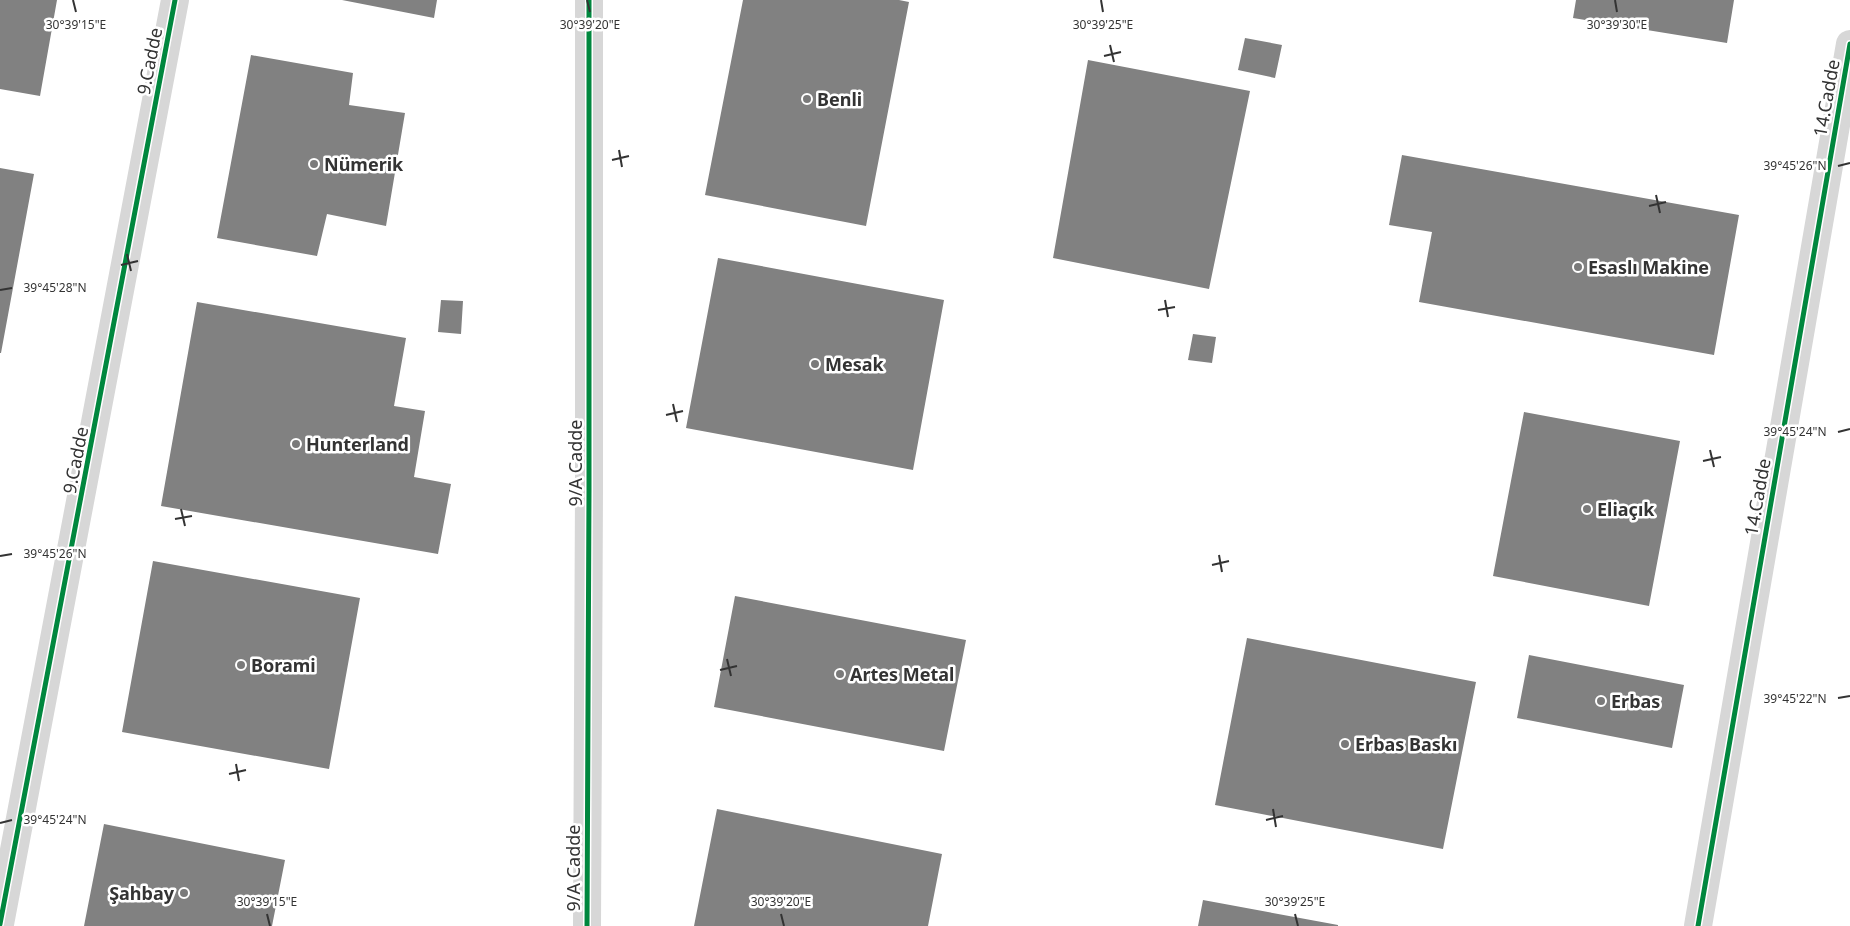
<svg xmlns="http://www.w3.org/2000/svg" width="1850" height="926" font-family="'Noto Sans',sans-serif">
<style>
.building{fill:#818181}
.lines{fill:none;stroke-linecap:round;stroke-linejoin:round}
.minor{stroke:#d7d7d7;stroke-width:28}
.cycleway-casing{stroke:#fff;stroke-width:8}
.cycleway{stroke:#00873e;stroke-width:5}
.ticks{fill:none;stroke:#333;stroke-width:2}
.poi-dot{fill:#7a7a7a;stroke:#fff;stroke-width:2}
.labels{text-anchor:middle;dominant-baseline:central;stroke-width:5;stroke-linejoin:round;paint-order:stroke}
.street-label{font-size:18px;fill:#333;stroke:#fff}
.poi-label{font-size:18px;font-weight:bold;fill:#333;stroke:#fff;text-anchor:start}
.ticks-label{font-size:12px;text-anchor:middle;fill:#333;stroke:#fff;stroke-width:5;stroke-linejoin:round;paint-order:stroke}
</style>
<rect width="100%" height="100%" fill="#fff"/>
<path class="building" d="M 0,0 L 57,0 L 40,96 L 0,89 Z
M 342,0 L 437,0 L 434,18 Z
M 743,0 L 899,0 L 909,2 L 866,226 L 705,195 Z
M 1576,0 L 1734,0 L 1727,43 L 1573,18 Z
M 1245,38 L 1282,45 L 1275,78 L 1238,70 Z
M 251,55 L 353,73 L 349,105 L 405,113 L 386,226 L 327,214 L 317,256 L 217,238 Z
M 1088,60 L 1250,91 L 1209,289 L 1053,258 Z
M 1402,155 L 1739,215 L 1714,355 L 1419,302 L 1432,232 L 1389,225 Z
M 0,168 L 34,174 L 1,353 L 0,353 Z
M 718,258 L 944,300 L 913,470 L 686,428 Z
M 441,300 L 463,301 L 461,334 L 438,332 Z
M 197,302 L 406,338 L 394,406 L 425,411 L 414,477 L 451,484 L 438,554 L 161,506 Z
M 1193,334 L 1216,337 L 1212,363 L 1188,360 Z
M 1524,412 L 1680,441 L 1649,606 L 1493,576 Z
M 153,561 L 360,598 L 329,769 L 122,732 Z
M 735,596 L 966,640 L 944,751 L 714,707 Z
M 1247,638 L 1476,682 L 1443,849 L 1215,805 Z
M 1529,655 L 1684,685 L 1672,748 L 1517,718 Z
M 717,809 L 942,854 L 928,926 L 694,926 Z
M 104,824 L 285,860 L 272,926 L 84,926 Z
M 1203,900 L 1338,925 L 1338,926 L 1198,926 Z"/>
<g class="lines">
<path class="minor" d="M 0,924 L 175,0
M 587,926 L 589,490 L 589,0
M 1698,926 L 1850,44"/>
<g class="cycleway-casing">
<path id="cycleway" d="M 0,924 L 175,0
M 587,926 L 589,490 L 589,0
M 1698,926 L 1850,44"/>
</g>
<use href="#cycleway" class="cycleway"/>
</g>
<path class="ticks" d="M 73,0 L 76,12M 587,0 L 590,12M 1101,0 L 1103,12M 1615,0 L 1617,12M 1110,45 L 1114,62M 1104,56 L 1121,52M 619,150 L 622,167M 612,160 L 629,156M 1838,166 L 1850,163M 1656,195 L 1660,213M 1649,206 L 1666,202M 127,254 L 131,271M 121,265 L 138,261M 0,290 L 12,288M 1165,300 L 1168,317M 1158,310 L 1175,307M 673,404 L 677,422M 666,415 L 683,411M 1838,432 L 1850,429M 1710,450 L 1714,467M 1703,461 L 1721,457M 181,509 L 185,526M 175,519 L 192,516M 1219,555 L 1222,572M 0,556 L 12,554M 1212,565 L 1229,561M 727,659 L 731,676M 720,670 L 737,666M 1838,698 L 1850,696M 236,764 L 239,781M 229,774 L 246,770M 1273,809 L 1276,827M 1266,820 L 1283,816M 0,823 L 12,820M 267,914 L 270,926M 781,914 L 784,926M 1295,914 L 1298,926"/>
<g class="poi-dot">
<circle cx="807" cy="99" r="5"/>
<circle cx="314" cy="164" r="5"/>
<circle cx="1578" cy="267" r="5"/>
<circle cx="815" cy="364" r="5"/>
<circle cx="296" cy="444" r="5"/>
<circle cx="1587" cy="509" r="5"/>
<circle cx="241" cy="665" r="5"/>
<circle cx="840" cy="674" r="5"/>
<circle cx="1601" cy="701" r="5"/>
<circle cx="1345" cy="744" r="5"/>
<circle cx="184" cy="893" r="5"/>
</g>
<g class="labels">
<g class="street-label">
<text transform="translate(149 61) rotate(-79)">9.Cadde</text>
<text transform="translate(1826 98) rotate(-80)">14.Cadde</text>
<text transform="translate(75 460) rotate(-79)">9.Cadde</text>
<text transform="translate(575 463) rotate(-90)">9/A Cadde</text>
<text transform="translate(1757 497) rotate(-80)">14.Cadde</text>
<text transform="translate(573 868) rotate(-90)">9/A Cadde</text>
</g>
<g class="poi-label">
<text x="817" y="99">Benli</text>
<text x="324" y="164">Nümerik</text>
<text x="1588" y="267">Esaslı Makine</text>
<text x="825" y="364">Mesak</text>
<text x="306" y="444">Hunterland</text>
<text x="1597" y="509">Eliaçık</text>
<text x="251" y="665">Borami</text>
<text x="850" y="674">Artes Metal</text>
<text x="1611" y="701">Erbas</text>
<text x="1355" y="744">Erbas Baskı</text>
<text x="174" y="893" text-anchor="end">Şahbay</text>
</g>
</g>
<g class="ticks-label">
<text x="76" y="29">30°39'15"E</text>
<text x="590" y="29">30°39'20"E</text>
<text x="1103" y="29">30°39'25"E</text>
<text x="1617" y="29">30°39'30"E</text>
<text x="1795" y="170">39°45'26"N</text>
<text x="55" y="292">39°45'28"N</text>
<text x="1795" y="436">39°45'24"N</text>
<text x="55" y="558">39°45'26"N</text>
<text x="1795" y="703">39°45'22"N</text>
<text x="55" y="824">39°45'24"N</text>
<text x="267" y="906">30°39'15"E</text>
<text x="781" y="906">30°39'20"E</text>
<text x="1295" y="906">30°39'25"E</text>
</g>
</svg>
